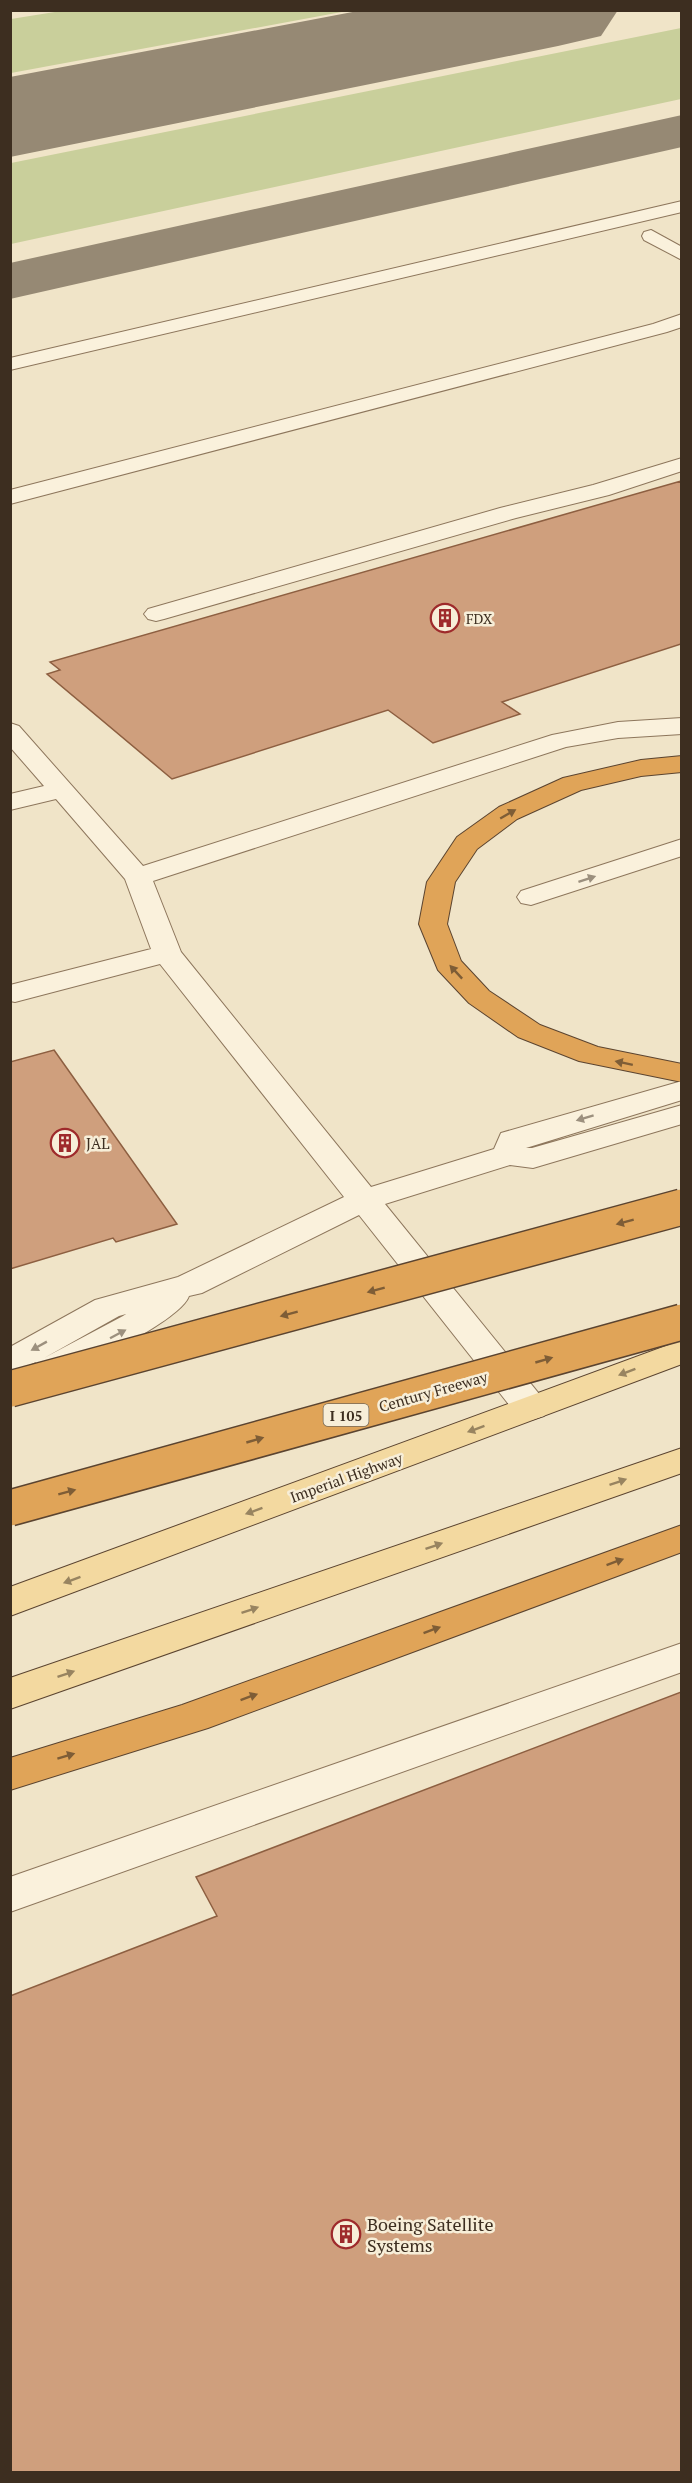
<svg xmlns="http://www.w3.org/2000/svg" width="692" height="2483" font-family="'PT Serif',serif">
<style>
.green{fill:#c9cf9b}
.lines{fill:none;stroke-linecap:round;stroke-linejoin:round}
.taxiway{fill:#968974;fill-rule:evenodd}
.runway{fill:#968974;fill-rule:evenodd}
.building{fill:#cf9f7d;stroke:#8d5f41;stroke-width:1.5}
.minor-casing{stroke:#8d765c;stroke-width:2}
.major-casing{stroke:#5b4430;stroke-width:2}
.highway-casing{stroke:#5b4430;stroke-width:2}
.minor{fill:#faf1dc;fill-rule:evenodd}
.major{fill:#f3d9a0;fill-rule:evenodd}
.highway{fill:#e0a458;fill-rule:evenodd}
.highway-bridge-casing{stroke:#5b4430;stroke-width:38;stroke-linecap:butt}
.highway-bridge{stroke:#e0a458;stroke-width:35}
.oneway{fill:#7e5d36}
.oneway2{fill:#9c907e}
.oneway3{fill:#988460}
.labels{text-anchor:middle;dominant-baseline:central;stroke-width:5;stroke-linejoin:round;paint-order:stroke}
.far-poi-label{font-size:14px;fill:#3d2e20;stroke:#f7eed8;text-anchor:start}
.shield{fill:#f7eed8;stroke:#756857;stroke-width:1.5}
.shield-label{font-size:14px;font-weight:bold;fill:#3d2e20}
.poi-label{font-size:15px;fill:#3d2e20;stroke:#f7eed8;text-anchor:start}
.street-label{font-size:15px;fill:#3d2e20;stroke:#f7eed8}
.near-poi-label{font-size:18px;fill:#3d2e20;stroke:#f7eed8;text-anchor:start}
</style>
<rect width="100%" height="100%" fill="#f0e4c8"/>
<path class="green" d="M 61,11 L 61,10 L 347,11 L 11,73 L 11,19 Z
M 681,28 L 681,99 L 11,244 L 11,163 Z"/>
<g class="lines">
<path class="taxiway" d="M 682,115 L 682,147 L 10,299 L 10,263 Z"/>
<path class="runway" d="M 363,10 L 618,10 L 601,36 L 558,46 L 10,157 L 10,77 Z"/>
</g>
<path class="building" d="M 681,481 L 681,644 L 502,702 L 520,714 L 433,743 L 388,710 L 172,779 L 47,674 L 60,670 L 50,662 Z
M 54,1050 L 177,1224 L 116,1242 L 113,1238 L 10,1269 L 10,1062 Z
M 681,1692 L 681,2472 L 10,2472 L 10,1996 L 217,1916 L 196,1877 Z"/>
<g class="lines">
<g class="minor-casing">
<path id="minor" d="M 682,201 L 682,212 L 10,370 L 10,358 Z
M 651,230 L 682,247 L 682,260 L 644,240 L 642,236 L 644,232 Z
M 682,314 L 682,327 L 667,332 L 10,504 L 10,490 L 653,324 Z
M 682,458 L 682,471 L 609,495 L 516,518 L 164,619 L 156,621 L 148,619 L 144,614 L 148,609 L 500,508 L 593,485 Z
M 682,718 L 682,734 L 618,738 L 566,747 L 153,881 L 181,952 L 371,1187 L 494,1149 L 501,1133 L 682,1081 L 682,1100 L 526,1148 L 532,1148 L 682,1105 L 682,1124 L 533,1168 L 510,1165 L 385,1204 L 544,1400 L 549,1408 L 544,1416 L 531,1420 L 518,1416 L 359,1215 L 202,1293 L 189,1296 C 181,1320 87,1364 61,1378 L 49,1382 L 37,1378 L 32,1370 L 36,1362 L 10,1373 L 10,1347 L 95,1300 L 178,1277 L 344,1197 L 160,964 L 15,1002 L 10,1001 L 10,985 L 151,949 L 125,879 L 56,799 L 10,810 L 10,794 L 44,786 L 10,747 L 10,723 L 19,726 L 143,866 L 552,735 L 618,722 ZM 126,1314 L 123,1316 L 44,1358 L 119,1316 Z
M 682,839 L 682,856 L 531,905 L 521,903 L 517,897 L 521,891 Z
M 682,1643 L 682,1672 L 10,1912 L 10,1877 Z"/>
</g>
<g class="major-casing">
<path id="major" d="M 682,1340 L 682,1364 L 10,1616 L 10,1587 Z
M 682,1448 L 682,1473 L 10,1709 L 10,1678 Z"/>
</g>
<g class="highway-casing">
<path id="highway" d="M 682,756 L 682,772 L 641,776 L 581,790 L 517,819 L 477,849 L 455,882 L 447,924 L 461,961 L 489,991 L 540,1025 L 598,1047 L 682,1064 L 682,1082 L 579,1061 L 518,1037 L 469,1003 L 438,970 L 419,924 L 427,882 L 457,837 L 499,807 L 563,778 L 641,760 Z
M 682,1525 L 682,1552 L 208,1728 L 10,1790 L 10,1758 L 182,1705 Z"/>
</g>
<use href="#minor" class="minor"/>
<use href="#major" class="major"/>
<use href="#highway" class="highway"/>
<g class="highway-bridge-casing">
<path id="highway-bridge" d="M 10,1389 L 682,1207
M 10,1508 L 682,1322"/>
</g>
<use href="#highway-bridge" class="highway-bridge"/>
</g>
<defs><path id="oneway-solid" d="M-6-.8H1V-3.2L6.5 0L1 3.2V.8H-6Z" transform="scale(1.5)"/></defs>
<g class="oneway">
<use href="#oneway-solid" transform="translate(508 814) rotate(-30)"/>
<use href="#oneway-solid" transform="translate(456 972) rotate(-133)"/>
<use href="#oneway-solid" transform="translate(624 1063) rotate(-168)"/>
<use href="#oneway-solid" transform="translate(625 1222) rotate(165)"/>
<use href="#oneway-solid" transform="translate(376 1290) rotate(165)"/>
<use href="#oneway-solid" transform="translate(289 1314) rotate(165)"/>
<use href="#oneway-solid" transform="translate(544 1360) rotate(-16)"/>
<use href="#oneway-solid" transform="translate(255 1440) rotate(-16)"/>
<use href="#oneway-solid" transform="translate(67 1492) rotate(-15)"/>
<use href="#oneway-solid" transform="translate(615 1562) rotate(-20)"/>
<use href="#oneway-solid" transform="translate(432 1630) rotate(-20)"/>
<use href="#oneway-solid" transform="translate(249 1697) rotate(-20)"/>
<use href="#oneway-solid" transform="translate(66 1756) rotate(-17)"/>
</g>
<g class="oneway2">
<use href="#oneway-solid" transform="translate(587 879) rotate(-18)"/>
<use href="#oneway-solid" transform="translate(585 1118) rotate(163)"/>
<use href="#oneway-solid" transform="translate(118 1334) rotate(-28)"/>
<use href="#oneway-solid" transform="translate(39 1346) rotate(151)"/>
</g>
<g class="oneway3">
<use href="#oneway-solid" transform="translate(627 1372) rotate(159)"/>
<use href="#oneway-solid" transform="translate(476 1429) rotate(160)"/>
<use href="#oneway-solid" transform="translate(618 1482) rotate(-19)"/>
<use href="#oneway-solid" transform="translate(254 1511) rotate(160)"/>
<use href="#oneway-solid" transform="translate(434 1546) rotate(-19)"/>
<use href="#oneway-solid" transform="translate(72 1580) rotate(160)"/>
<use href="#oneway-solid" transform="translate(250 1610) rotate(-19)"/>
<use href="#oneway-solid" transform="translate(66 1674) rotate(-19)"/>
</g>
<defs>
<g id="building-ring" transform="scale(1.5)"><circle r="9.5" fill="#f7eed8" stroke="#9e2a2b" stroke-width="1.5"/><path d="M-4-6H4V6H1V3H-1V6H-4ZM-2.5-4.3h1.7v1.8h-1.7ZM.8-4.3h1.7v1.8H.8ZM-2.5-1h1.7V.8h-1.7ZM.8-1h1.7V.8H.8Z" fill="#9e2a2b"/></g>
</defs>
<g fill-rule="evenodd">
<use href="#building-ring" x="445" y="618"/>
<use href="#building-ring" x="65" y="1143"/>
<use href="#building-ring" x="346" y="2234"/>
</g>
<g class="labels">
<g class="far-poi-label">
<text x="466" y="618">FDX</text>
</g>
<rect class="shield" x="323.5" y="1404" width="45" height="22" rx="4.5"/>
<g class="shield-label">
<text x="346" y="1415">I 105</text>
</g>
<g class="poi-label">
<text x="86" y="1143">JAL</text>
</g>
<g class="street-label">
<text transform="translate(433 1391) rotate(-16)">Century Freeway</text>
<text transform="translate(346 1477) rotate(-20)">Imperial Highway</text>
</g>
<g class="near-poi-label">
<text x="367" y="2224">Boeing Satellite<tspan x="367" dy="21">Systems</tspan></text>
</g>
</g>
<rect width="692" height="2483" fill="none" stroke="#3d2e20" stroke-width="24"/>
</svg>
